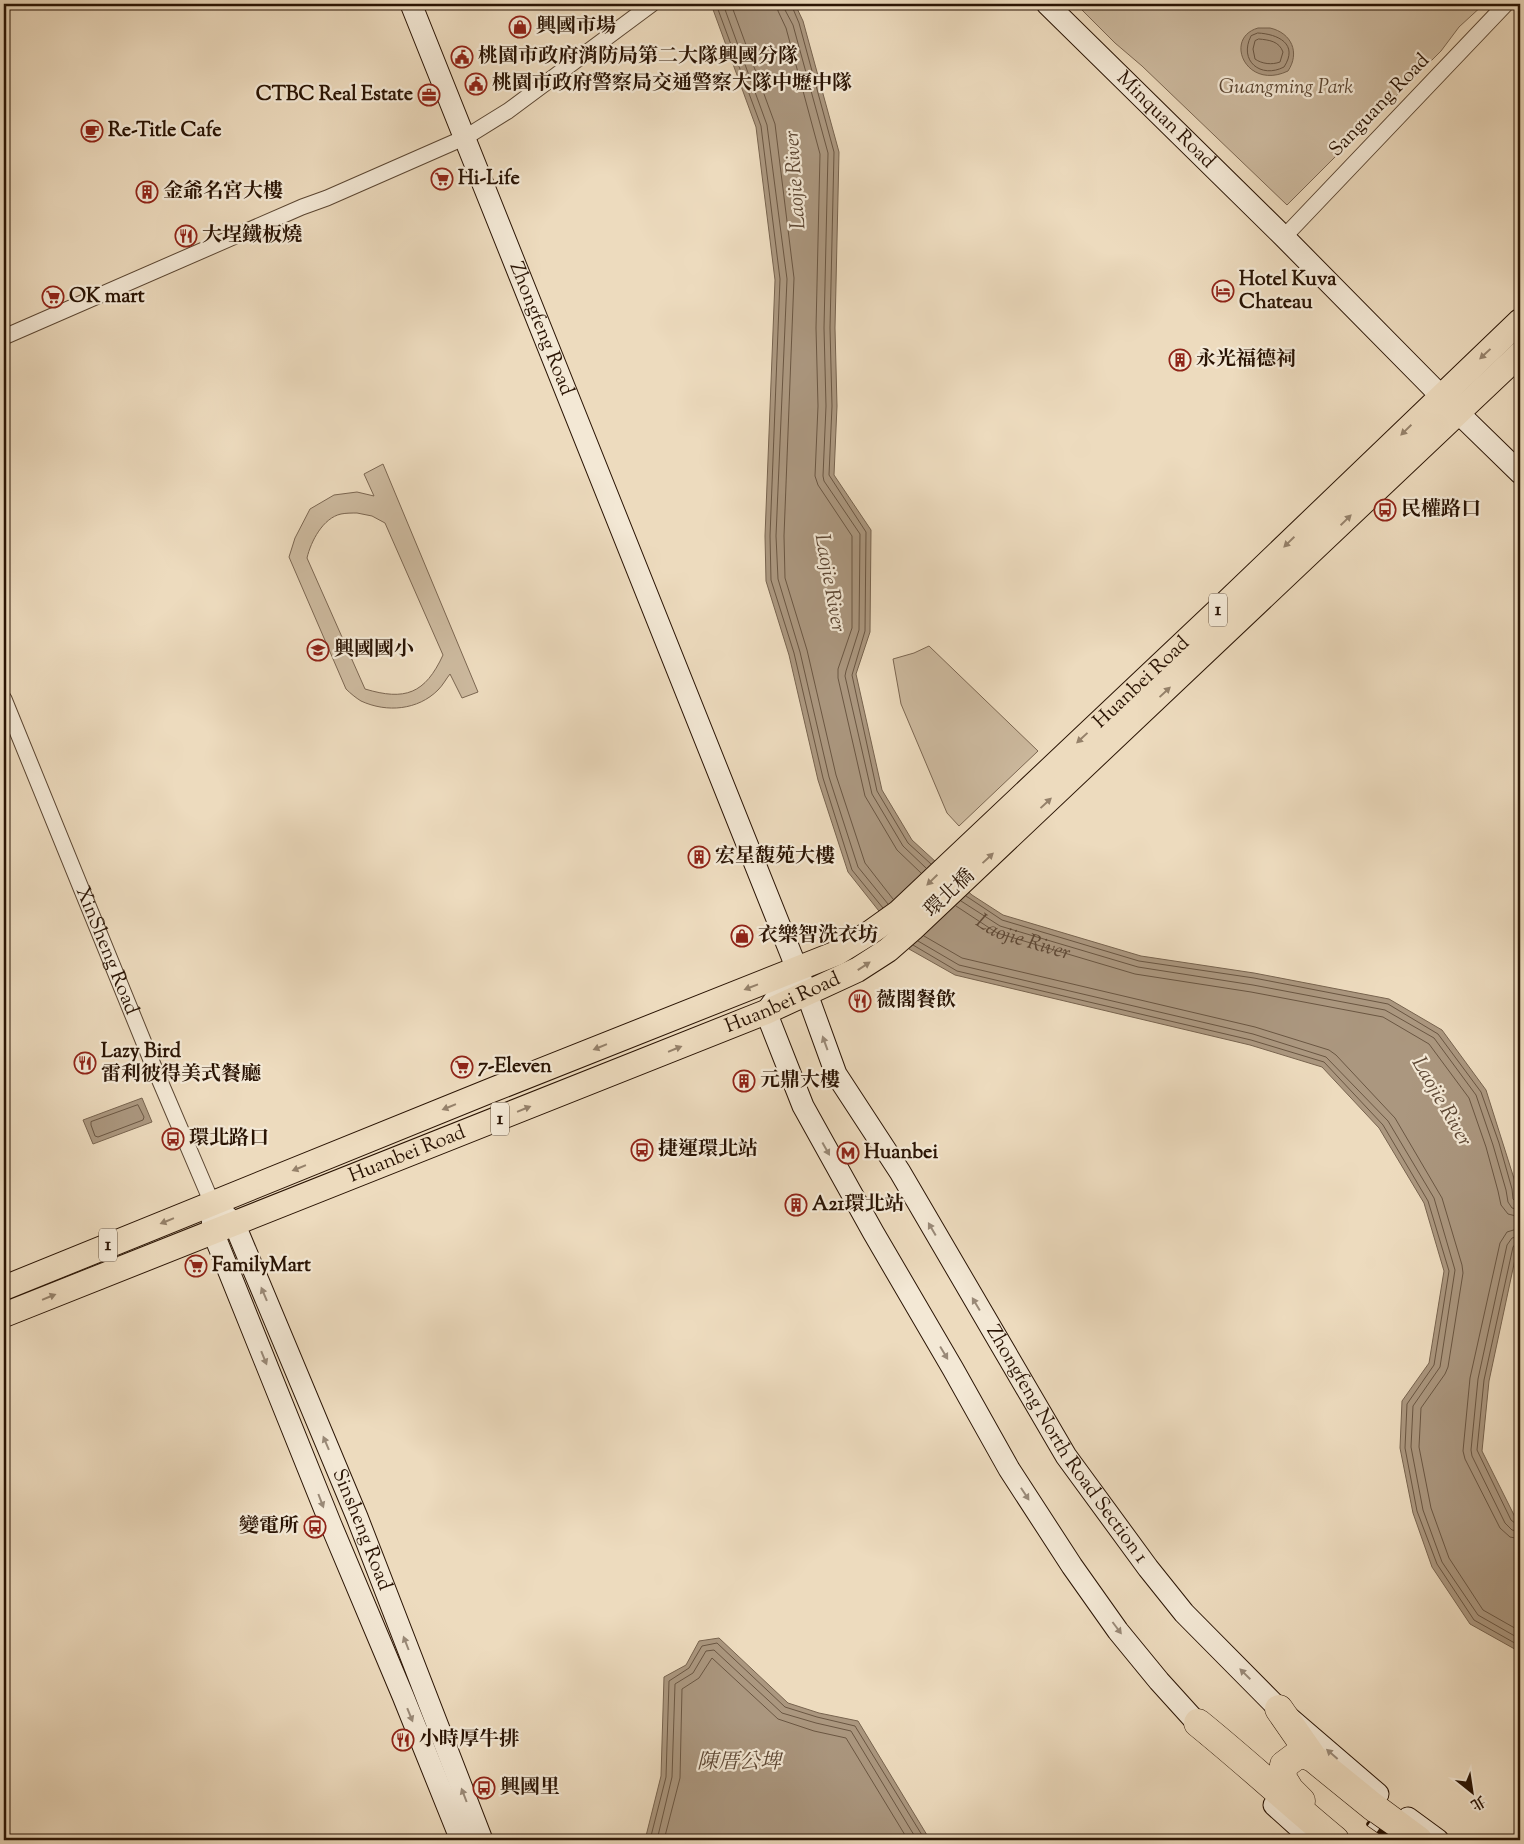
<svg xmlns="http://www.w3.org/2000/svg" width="1524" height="1844" font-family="'Sorts Mill Goudy','Noto Serif TC',serif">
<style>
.green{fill:#ccb99e;stroke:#7b6651;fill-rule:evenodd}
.water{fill:#ab977f;stroke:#77634e}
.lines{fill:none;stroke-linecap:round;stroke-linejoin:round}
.shore{stroke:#6a5642;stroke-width:1}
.street-casing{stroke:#5b4632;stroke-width:17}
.secondary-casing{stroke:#2a1404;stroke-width:23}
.primary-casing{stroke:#2a1404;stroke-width:26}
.highway-casing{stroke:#2a1404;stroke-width:29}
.street{stroke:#f3e8d5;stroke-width:15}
.secondary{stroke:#f3e8d5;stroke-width:21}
.primary{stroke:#eddbbe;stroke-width:24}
.highway{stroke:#eddbbe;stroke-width:28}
.rail-casing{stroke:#2a1404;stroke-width:5.5}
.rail{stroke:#f3e8d5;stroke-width:4;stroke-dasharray:11;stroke-linecap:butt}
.oneway{fill:#95816a}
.oneway2{fill:#998977}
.labels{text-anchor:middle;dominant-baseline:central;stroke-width:4.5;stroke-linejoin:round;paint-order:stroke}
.shield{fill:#f3e8d5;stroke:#665443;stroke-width:1}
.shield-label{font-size:19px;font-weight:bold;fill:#2a1404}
.poi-label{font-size:20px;font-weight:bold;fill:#2a1404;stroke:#f3e8d5;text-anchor:start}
.park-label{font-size:20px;font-style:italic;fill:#5b4632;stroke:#f3e8d5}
.street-label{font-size:20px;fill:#2a1404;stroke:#f3e8d5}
.water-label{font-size:21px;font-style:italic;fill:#5e4835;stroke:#f3e8d5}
</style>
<rect width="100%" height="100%" fill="#eddbbe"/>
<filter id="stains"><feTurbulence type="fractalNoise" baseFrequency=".004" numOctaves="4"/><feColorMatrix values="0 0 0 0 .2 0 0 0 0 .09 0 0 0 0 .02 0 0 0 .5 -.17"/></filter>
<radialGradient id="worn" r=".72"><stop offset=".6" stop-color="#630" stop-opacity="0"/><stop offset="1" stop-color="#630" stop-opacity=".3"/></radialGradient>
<path class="green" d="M 1076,4 L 1484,4 L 1459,27 L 1441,51 L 1287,205 L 1142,66 L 1115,43 Z
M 383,464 L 478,692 L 462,698 L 450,674 C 446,679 443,685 438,690 C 418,710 387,713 361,701 C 356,698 350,693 346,689 L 289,557 L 295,538 L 310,509 L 334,495 L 357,492 L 374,496 L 364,474 ZM 357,513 L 372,516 L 385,523 L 443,655 C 425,694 405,701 365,689 L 307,558 C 311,541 323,518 341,514 C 346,513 352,513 357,513 Z
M 929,646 L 1038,751 L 959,826 L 947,813 L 901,704 L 893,659 L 914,653 Z"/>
<path class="water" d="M 711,4 L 795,4 L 803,21 L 839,152 L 835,328 L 837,406 L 834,475 L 871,530 L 870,632 L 856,674 L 882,790 L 912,840 L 972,895 L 1003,915 L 1141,956 L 1254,973 L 1389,999 L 1442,1030 L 1486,1090 L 1517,1188 L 1520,1236 L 1489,1381 L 1482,1451 L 1515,1517 L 1520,1522 L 1520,1652 L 1470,1624 L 1432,1567 L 1413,1513 L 1400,1448 L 1402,1401 L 1429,1363 L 1444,1271 L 1424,1203 L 1379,1128 L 1322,1067 L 1250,1045 L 955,975 L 909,949 L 848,872 L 818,780 L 789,655 L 766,581 L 765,536 L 775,280 L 756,127 Z
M 1258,28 C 1262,28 1266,28 1270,28 C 1292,33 1300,53 1288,71 C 1246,91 1223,38 1258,28 Z
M 142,1098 L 152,1122 L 93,1144 L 83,1120 Z
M 719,1638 L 788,1703 L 819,1713 L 858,1721 L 930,1840 L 645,1840 L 661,1776 L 664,1677 L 686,1665 L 699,1641 Z"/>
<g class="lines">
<g class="shore">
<path d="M 716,4 L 761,126 L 780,279 L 770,536 L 771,580 L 794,653 L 823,778 L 852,870 L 883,908"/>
<path d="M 723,4 L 767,125 L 787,279 L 776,536 L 778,579 L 800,652 L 829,777 L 858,867 L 888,904"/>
<path d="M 731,4 L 775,124 L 794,278 L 784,536 L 785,578 L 807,650 L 836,775 L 865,863 L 893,899"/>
<path d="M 777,4 L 778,11 L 786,28 L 820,154 L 816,328 L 818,406 L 815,476 L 818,485 L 852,536 L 852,628 L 838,669 L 838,678 L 865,796 L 897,850 L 921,873"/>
<path d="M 784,4 L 785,10 L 793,25 L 828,153 L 824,328 L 826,406 L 823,476 L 824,481 L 860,534 L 859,630 L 846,671 L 845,676 L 872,794 L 903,846 L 926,868"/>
<path d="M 791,4 L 799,23 L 834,152 L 830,328 L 832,406 L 829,475 L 866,532 L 865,631 L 852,675 L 877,791 L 908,843 L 931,864"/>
<path d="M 1258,33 C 1278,34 1299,44 1284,67 C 1261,79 1238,61 1251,36 Z"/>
<path d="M 1259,39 C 1269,40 1279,41 1283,52 L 1280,62 C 1272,65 1262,64 1255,59 L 1253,49 L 1255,41 Z"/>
<path d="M 966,896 L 1002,920 L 1139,961 L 1254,978 L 1388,1004 L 1438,1034 L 1481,1092 L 1499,1143 L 1512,1189 L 1513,1199 L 1516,1202 L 1520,1203"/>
<path d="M 961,901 L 1000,926 L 1138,967 L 1253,985 L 1385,1010 L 1434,1038 L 1476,1095 L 1493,1145 L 1506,1190 L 1508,1202 L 1512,1208 L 1520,1210"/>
<path id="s1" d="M 956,906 L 997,933 L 1135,974 L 1251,992 L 1383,1017 L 1429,1044 L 1469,1098 L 1486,1147 L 1498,1191 L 1501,1205 L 1508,1214 L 1520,1217"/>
<path d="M 924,936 L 962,958 L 1255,1027 L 1329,1050 L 1336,1055 L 1395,1118 L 1442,1198 L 1462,1265 L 1463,1273 L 1448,1367 L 1445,1374 L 1421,1408 L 1419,1447 L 1431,1508 L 1449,1558 L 1483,1610 L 1520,1631"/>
<path d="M 918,941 L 959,965 L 1253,1034 L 1326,1057 L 1388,1121 L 1434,1198 L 1455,1270 L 1440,1367 L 1413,1406 L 1411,1447 L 1423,1510 L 1442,1562 L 1478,1615 L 1520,1639"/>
<path d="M 913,945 L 957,971 L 1251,1040 L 1324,1062 L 1383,1125 L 1428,1201 L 1449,1271 L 1434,1365 L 1407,1404 L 1405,1448 L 1417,1511 L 1437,1564 L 1474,1620 L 1520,1646"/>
<path d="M 138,1105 L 144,1117 L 143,1120 L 98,1137 L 95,1136 L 91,1125 L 91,1122 Z"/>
<path d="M 1520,1228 L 1507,1232 L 1500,1243 L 1470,1378 L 1463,1451 L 1465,1459 L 1500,1528 L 1510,1537 L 1520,1539"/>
<path d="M 1520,1236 L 1512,1238 L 1507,1245 L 1478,1379 L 1471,1450 L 1472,1456 L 1505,1523 L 1512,1530 L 1520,1532"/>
<path d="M 1520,1242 L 1516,1243 L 1513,1247 L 1484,1380 L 1477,1450 L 1511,1520 L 1516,1524 L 1520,1525"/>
<path d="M 650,1840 L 666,1777 L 669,1681 L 689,1668 L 702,1646 L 717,1643 L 785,1707 L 817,1717 L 855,1726 L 925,1840"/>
<path d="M 657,1840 L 672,1777 L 675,1684 L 693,1673 L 706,1651 L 714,1650 L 782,1713 L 816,1723 L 851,1731 L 917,1840"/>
<path d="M 664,1840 L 680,1778 L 682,1689 L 699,1678 L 712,1658 L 778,1719 L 814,1731 L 846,1738 L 908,1840"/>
</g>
<g class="street-casing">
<g id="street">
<path d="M 1284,237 L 1506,4"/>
<path d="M 4,337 L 302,207 L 327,198 L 466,137 L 508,111 L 652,4"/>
<path id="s2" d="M 4,699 L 151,1060 L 212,1203"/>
</g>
</g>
<g class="secondary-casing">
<g id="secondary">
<path id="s3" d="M 411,4 L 807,994 L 836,1074 L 900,1172 L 1066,1456 L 1148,1568 L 1184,1613 L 1279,1709 L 1378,1794"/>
<path id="s4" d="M 1047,4 L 1284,237 L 1441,396 L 1520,473"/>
<path d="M 797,969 L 766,1012 L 803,1106 L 873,1232 L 953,1369 L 1009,1469 L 1072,1566 L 1118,1631 L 1159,1681 L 1207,1734"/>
<path id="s5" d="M 212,1203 L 234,1223 L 357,1517 L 482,1840"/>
<path d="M 212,1215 L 213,1232 L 331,1525 L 403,1696 L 461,1840"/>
<path d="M 1274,1805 L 1313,1840"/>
<path d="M 1408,1818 L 1438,1840"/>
</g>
</g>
<g class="primary-casing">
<g id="primary">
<path id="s6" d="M 4,1288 L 492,1090 L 837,953 L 871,932 L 899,912 L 1225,604 L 1520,321"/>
<path id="s7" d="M 4,1315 L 766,1012 L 857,970 L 888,950 L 912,929 L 1520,354"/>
</g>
</g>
<g class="highway-casing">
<path id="highway" d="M 1279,1709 L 1313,1758 L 1372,1806 L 1418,1840
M 1198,1723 C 1245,1761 1289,1802 1335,1840
M 1301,1801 L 1290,1790 L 1282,1777 L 1284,1765 L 1300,1753 L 1313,1758"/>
</g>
<use href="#street" class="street"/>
<use href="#secondary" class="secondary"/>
<use href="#primary" class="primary"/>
<use href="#highway" class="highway"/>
<g class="rail-casing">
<path id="rail" d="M 1369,1824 L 1392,1840
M 1363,1837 L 1368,1840"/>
</g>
<use href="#rail" class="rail"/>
</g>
<defs><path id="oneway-solid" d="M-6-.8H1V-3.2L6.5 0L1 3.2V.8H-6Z" transform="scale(1.25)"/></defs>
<g class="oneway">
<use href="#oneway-solid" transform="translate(1485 354) rotate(137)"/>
<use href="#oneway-solid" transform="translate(1406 430) rotate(136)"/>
<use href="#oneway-solid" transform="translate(1346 520) rotate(-44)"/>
<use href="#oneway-solid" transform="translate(1289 542) rotate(136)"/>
<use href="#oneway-solid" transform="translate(1165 692) rotate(-43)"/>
<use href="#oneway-solid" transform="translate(1082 738) rotate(137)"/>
<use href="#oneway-solid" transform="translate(1046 803) rotate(-43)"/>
<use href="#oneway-solid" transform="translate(988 858) rotate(-43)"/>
<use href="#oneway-solid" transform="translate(932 880) rotate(136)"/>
<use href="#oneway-solid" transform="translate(864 966) rotate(-33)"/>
<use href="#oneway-solid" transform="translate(751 987) rotate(159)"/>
<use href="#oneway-solid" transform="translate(600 1047) rotate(158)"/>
<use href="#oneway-solid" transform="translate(675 1049) rotate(-22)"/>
<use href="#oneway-solid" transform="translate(449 1107) rotate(158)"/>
<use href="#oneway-solid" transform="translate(524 1109) rotate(-22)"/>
<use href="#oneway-solid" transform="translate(299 1168) rotate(158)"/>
<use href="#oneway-solid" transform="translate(167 1221) rotate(158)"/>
<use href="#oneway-solid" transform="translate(49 1297) rotate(-22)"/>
</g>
<g class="oneway2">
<use href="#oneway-solid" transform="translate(825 1043) rotate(-110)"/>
<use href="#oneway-solid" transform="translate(826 1149) rotate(61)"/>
<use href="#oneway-solid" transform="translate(932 1229) rotate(-120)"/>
<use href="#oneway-solid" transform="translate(264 1294) rotate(-113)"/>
<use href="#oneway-solid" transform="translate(976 1304) rotate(-121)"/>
<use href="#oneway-solid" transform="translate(944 1353) rotate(59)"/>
<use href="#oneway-solid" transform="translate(264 1358) rotate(68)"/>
<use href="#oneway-solid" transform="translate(326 1443) rotate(-113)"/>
<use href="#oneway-solid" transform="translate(1025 1494) rotate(57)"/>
<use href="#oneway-solid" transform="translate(321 1501) rotate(69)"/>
<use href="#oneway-solid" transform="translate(1117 1628) rotate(53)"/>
<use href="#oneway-solid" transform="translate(406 1643) rotate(-111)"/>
<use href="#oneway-solid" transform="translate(1245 1674) rotate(-135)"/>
<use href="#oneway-solid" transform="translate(410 1715) rotate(68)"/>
<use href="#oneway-solid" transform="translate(1332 1754) rotate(-139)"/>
<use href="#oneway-solid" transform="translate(464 1795) rotate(-111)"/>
</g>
<defs>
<g id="shop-ring" transform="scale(1.125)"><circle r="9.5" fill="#f3e8d5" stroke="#8f2418" stroke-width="1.5"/><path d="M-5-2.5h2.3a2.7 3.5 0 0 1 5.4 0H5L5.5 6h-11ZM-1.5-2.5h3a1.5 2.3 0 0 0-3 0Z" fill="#8f2418"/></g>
<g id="civic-ring" transform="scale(1.125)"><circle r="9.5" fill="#f3e8d5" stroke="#8f2418" stroke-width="1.5"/><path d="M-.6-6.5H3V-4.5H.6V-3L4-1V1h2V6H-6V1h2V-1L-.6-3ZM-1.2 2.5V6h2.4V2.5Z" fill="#8f2418"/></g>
<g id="office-ring" transform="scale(1.125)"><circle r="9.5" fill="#f3e8d5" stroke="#8f2418" stroke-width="1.5"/><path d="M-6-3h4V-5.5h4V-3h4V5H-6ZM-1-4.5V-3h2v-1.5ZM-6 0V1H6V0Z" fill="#8f2418"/></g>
<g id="cafe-ring" transform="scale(1.125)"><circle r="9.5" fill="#f3e8d5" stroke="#8f2418" stroke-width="1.5"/><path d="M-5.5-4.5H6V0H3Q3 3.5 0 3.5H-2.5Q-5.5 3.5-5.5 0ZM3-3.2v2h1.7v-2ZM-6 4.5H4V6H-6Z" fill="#8f2418"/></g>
<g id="supermarket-ring" transform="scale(1.125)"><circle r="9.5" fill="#f3e8d5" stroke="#8f2418" stroke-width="1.5"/><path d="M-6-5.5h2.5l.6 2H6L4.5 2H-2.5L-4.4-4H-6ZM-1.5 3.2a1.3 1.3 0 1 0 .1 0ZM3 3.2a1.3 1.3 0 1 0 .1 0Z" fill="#8f2418"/></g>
<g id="building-ring" transform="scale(1.125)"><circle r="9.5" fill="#f3e8d5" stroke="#8f2418" stroke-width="1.5"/><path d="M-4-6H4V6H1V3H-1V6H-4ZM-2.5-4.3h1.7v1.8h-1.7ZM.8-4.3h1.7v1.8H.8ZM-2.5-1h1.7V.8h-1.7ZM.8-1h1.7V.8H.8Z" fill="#8f2418"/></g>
<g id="restaurant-ring" transform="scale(1.125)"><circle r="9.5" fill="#f3e8d5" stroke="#8f2418" stroke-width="1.5"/><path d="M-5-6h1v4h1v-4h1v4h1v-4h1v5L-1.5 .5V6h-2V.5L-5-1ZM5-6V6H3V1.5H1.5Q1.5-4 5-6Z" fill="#8f2418"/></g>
<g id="hotel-ring" transform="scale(1.125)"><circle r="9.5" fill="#f3e8d5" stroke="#8f2418" stroke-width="1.5"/><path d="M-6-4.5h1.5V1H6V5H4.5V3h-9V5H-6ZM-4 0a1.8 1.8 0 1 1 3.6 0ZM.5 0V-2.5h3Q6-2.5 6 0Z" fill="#8f2418"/></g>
<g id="bus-ring" transform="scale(1.125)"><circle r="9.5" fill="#f3e8d5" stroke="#8f2418" stroke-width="1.5"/><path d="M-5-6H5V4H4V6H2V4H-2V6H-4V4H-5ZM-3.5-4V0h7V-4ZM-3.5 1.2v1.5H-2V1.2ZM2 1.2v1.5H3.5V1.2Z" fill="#8f2418"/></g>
<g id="school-ring" transform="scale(1.125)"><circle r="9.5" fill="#f3e8d5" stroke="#8f2418" stroke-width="1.5"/><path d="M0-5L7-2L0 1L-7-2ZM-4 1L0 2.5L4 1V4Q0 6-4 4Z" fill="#8f2418"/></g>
<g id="metro-ring" transform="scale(1.125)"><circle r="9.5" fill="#f3e8d5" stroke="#8f2418" stroke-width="1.5"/><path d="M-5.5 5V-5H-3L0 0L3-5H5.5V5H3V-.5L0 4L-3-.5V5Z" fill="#8f2418"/></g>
</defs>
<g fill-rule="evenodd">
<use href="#shop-ring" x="520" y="27"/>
<use href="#civic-ring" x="462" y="57"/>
<use href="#civic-ring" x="476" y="84"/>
<use href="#office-ring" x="429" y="95"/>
<use href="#cafe-ring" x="92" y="131"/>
<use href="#supermarket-ring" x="442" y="179"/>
<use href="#building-ring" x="147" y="192"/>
<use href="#restaurant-ring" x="186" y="236"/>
<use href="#hotel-ring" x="1223" y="291"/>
<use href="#supermarket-ring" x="53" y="297"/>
<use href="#building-ring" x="1180" y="360"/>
<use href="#bus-ring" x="1385" y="510"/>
<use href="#school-ring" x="318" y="650"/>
<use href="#building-ring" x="699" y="857"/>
<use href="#shop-ring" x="742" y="936"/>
<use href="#restaurant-ring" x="860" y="1001"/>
<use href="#restaurant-ring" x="85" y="1063"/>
<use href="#supermarket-ring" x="462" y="1067"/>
<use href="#building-ring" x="744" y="1081"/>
<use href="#bus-ring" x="173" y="1139"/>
<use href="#bus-ring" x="642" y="1150"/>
<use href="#metro-ring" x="848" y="1153"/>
<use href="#building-ring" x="796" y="1205"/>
<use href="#supermarket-ring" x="196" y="1266"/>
<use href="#bus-ring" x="315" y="1527"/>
<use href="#restaurant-ring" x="403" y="1740"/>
<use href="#bus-ring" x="484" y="1788"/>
</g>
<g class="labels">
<g class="shield">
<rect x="1209" y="593.5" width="18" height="33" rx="4"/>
<rect x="491" y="1102.5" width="18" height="33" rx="4"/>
<rect x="99" y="1228.5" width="18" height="33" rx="4"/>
</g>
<g class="shield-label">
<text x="1218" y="610">1</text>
<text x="500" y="1119">1</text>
<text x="108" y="1245">1</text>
</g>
<g class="poi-label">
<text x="536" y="27">興國市場</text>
<text x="478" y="57">桃園市政府消防局第二大隊興國分隊</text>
<text x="492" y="84">桃園市政府警察局交通警察大隊中壢中隊</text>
<text x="413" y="95" text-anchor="end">CTBC Real Estate</text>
<text x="108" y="131">Re-Title Cafe</text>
<text x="458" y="179">Hi-Life</text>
<text x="163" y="192">金爺名宮大樓</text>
<text x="202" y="236">大埕鐵板燒</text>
<text x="1239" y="280">Hotel Kuva<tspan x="1239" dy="23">Chateau</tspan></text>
<text x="69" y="297">OK mart</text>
<text x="1196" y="360">永光福德祠</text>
<text x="1401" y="510">民權路口</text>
<text x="334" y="650">興國國小</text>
<text x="715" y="857">宏星馥苑大樓</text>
<text x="758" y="936">衣樂智洗衣坊</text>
<text x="876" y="1001">薇閣餐飲</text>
<text x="101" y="1052">Lazy Bird<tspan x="101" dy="23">雷利彼得美式餐廳</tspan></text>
<text x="478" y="1067">7-Eleven</text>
<text x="760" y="1081">元鼎大樓</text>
<text x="189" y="1139">環北路口</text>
<text x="658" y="1150">捷運環北站</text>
<text x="864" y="1153">Huanbei</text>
<text x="812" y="1205">A21環北站</text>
<text x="212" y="1266">FamilyMart</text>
<text x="299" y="1527" text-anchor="end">變電所</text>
<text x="419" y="1740">小時厚牛排</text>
<text x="500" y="1788">興國里</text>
</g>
<g class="park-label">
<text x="1286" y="88">Guangming Park</text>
</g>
<g class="street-label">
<text transform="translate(1380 106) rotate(-46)">Sanguang Road</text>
<text stroke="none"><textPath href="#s4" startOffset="166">Minquan Road</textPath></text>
<text stroke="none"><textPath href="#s3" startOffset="350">Zhongfeng Road</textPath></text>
<text stroke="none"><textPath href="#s6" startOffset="1306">Huanbei Road</textPath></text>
<text transform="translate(950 894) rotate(-43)">環北橋</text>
<text stroke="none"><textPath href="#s2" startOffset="272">XinSheng Road</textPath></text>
<text stroke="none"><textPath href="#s7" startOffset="839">Huanbei Road</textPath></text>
<text stroke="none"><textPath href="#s7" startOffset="434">Huanbei Road</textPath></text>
<text stroke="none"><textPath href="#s3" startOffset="1588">Zhongfeng North Road Section 1</textPath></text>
<text stroke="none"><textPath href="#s5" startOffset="362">Sinsheng Road</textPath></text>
</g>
<g class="water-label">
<text transform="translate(796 180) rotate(-94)">Laojie River</text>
<text transform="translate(829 583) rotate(80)">Laojie River</text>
<text stroke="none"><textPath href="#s1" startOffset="75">Laojie River</textPath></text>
<text transform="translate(1441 1102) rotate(60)">Laojie River</text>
<text x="739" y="1763">陳厝公埤</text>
</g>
</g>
<rect width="1524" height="1844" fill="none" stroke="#eddbbe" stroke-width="20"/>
<rect x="5" y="5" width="1514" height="1834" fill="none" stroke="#2a1404" stroke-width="2.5"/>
<rect x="10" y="10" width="1504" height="1824" fill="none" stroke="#2a1404"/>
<g transform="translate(1472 1792) rotate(150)" stroke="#f3e8d5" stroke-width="4" paint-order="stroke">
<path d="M0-4L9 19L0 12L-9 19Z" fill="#2a1404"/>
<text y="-8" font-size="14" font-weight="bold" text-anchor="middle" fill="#2a1404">北</text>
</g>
<rect width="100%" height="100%" filter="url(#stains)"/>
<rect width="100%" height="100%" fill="url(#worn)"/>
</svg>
